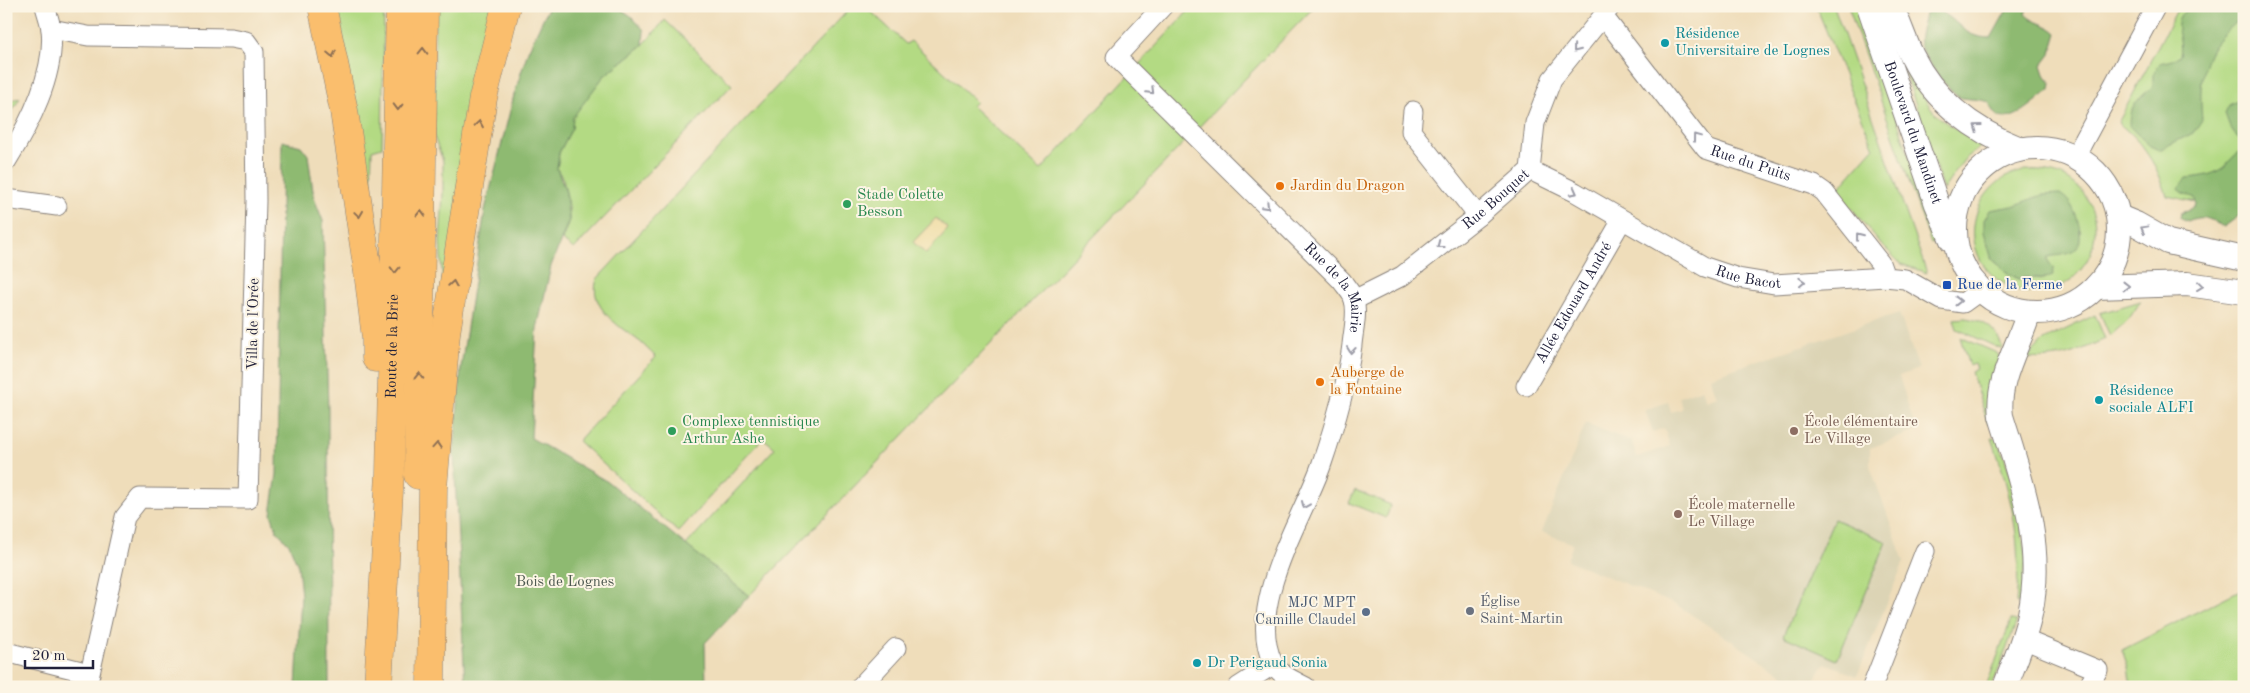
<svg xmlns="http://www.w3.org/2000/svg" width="2250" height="693" font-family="'Old Standard TT',serif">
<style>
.built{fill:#dcd4b5}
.green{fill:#b3da83;stroke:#6a7e5f;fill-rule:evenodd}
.forest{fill:#8eba71;stroke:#586e56}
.sand{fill:#eeda9e;stroke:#887e6c}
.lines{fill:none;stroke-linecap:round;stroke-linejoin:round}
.minor-casing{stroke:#88807a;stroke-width:21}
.tertiary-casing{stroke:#88807a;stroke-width:26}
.trunk-casing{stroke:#88807a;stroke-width:29}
.minor{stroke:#fff;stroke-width:19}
.tertiary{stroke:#fff;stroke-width:24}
.trunk{stroke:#fabe6d;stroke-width:28}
.oneway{stroke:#9c9ca7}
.oneway2{stroke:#8e7054}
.culture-dot{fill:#0f9aa8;stroke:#fcf5e5;stroke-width:2}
.food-dot{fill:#e8710a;stroke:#fcf5e5;stroke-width:2}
.leisure-dot{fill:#2e9e5b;stroke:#fcf5e5;stroke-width:2}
.transit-dot{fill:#1a4fb4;stroke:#fcf5e5;stroke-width:2}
.education-dot{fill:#8d6e63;stroke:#fcf5e5;stroke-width:2}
.worship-dot{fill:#6b7280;stroke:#fcf5e5;stroke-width:2}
.service-dot{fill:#5c6f8a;stroke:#fcf5e5;stroke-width:2}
.labels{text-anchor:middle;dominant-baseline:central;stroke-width:4;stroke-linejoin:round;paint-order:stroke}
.culture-label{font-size:15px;fill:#0d838f;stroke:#fcf5e5;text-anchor:start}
.street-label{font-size:15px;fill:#22223b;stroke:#fcf5e5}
.food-label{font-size:15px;fill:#c56008;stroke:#fcf5e5;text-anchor:start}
.leisure-label{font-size:15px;fill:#27864d;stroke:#fcf5e5;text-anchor:start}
.transit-label{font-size:15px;fill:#164399;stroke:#fcf5e5;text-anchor:start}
.education-label{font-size:15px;fill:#785e54;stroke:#fcf5e5;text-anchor:start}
.park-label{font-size:15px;fill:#4e5951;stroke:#fcf5e5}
.worship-label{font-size:15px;fill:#5b616d;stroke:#fcf5e5;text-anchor:start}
.service-label{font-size:15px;fill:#4e5e75;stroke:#fcf5e5;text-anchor:end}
</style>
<rect width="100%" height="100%" fill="#fcf5e5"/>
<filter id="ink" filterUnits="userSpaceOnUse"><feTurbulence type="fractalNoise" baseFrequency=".02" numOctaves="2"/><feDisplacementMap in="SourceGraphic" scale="10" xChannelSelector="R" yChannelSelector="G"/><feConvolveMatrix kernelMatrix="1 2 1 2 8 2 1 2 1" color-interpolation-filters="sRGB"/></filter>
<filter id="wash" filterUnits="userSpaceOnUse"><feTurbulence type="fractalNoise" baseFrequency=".0096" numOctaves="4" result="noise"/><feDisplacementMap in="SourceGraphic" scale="20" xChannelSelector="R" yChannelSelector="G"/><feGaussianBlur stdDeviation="1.12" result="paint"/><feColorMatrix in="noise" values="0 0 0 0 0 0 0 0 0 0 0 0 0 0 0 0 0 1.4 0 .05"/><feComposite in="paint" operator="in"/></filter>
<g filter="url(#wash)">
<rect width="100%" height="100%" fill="#efddba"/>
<path class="built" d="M 1899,313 L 1919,369 L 1899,376 L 1916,431 L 1870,448 L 1870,466 L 1904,561 L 1857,676 L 1825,663 L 1810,687 L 1801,687 L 1677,605 L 1567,560 L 1573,544 L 1542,532 L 1586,423 L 1627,440 L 1631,439 L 1637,457 L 1670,446 L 1664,428 L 1653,432 L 1645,410 L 1668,402 L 1671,412 L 1682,409 L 1679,397 L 1702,389 L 1706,401 L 1717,397 L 1710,377 Z"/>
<path class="green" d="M 335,6 L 384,6 L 382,147 L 372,150 L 370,214 Z
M 435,6 L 498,6 L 443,287 L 440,242 L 443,194 L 443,161 L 434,137 Z
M 852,6 L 865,6 L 906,44 L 911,41 L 976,102 L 972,106 L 1041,170 L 1193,6 L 1315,6 L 749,596 L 686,545 L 775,448 L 763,438 L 678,532 L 578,441 L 656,357 C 649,351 643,343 635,338 C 617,325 588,306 597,279 Z
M 1816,6 L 1834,6 L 1927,273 L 1901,264 L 1878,241 L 1837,190 L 1874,148 Z
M 1848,6 L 1860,6 L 1937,242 L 1931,244 Z
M 2179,6 L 2244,6 L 2244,212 L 2167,196 C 2158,167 2143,142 2118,123 Z
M 665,20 L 732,85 L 574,249 L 562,240 L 569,220 L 569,207 L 563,179 L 557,169 L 559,153 L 572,128 L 572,117 L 604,76 L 643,45 Z
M 1905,71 C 1918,83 1924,100 1935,113 C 1946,125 1969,138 1985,143 L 1964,160 L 1943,190 Z
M 20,98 L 6,121 L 6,101 Z
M 2025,170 C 2040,171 2053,171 2066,178 C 2112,205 2100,274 2053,289 C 2041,293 2027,294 2015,289 C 2001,283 1989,275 1981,261 C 1965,231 1976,196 2004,178 C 2010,174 2019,173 2025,170 ZM 2069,202 L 2081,233 L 2057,254 L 2048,257 L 2045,279 L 2026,277 L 2019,279 L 2009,274 L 1992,260 L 2002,208 Z
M 2141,301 L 2128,320 L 2110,336 L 2100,313 Z
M 2095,315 L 2105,339 C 2077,352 2059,361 2027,358 L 2044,340 Z
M 1965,318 C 1986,321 1997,329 2003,350 L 1957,329 L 1954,319 Z
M 1960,337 L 1997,353 L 2001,359 L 1993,421 L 1988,423 L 1971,372 L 1977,369 L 1975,364 L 1969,366 Z
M 1992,438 L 1998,439 L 2016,491 L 2026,561 L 2021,603 L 2016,603 C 2022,538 2012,499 1992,438 Z
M 1355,490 L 1391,505 L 1386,518 L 1349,503 Z
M 1834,519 L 1887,542 L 1837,660 L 1783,636 Z
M 2244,588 L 2244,687 L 2131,687 L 2128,667 L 2122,650 Z
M 2011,620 L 2017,621 L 1992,687 L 1986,687 Z"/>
<path class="forest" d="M 549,6 L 616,6 L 631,16 L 644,30 L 643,45 L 604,76 L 573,117 L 572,128 L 559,153 L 557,169 L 566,192 L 569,220 L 551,266 L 537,329 L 531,438 L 608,482 L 749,596 L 705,643 L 706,687 L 465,687 L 454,454 L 461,367 L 485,210 L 514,95 L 528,51 Z
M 2009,6 L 2028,6 L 2025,14 C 2034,24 2047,23 2057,33 L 2051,53 L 2042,65 L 2046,77 L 2051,83 L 2050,90 C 2038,98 2009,130 1994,113 C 1992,110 1990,105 1989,102 C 1981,99 1962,99 1959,97 C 1949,92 1921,55 1920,44 C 1918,36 1924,22 1925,14 L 1934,9 C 1960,18 1960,38 1991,38 Z
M 2191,6 L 2244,6 L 2244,14 C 2235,25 2222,34 2214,45 C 2199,67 2200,96 2202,120 L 2193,133 L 2159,150 L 2150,146 L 2130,127 C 2130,104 2137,100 2153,87 L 2153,74 L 2160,63 L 2172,60 L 2180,55 C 2184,33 2167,23 2191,6 Z
M 2244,98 L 2244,141 C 2232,136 2229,125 2225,113 L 2229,105 Z
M 282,141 L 301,146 L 308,155 L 314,198 L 323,221 L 328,410 L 329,687 L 296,687 L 301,596 L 298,566 L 289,544 L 277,531 L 271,514 L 277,474 Z
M 2244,151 L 2244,212 L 2224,227 C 2210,219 2203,214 2188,221 L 2180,218 L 2181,213 L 2188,211 L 2196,205 L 2195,198 L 2182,192 L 2179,188 L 2186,178 C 2199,177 2210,176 2221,169 C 2229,164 2234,152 2244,151 Z
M 2060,194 C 2063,196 2067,199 2069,202 C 2077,213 2088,244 2072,252 C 2065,256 2055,255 2048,257 L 2048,261 L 2054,269 L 2053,276 C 2041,281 2030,275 2019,279 L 2009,274 L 1992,260 L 1984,232 L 1984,220 L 1990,210 L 2013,206 L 2042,195 Z"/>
<path class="sand" d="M 936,218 L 948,229 L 926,254 L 913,242 Z"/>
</g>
<g filter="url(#ink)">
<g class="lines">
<g class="minor-casing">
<g id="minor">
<path id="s1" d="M 1163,6 L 1116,57 L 1342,281 C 1345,286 1353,294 1354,300 C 1358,313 1353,332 1352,345 C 1347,386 1334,428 1321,466 C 1302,519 1245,607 1273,663 C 1279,675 1295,681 1306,687"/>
<path id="s2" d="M 1603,16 L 1706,149 L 1814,185 L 1824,192 L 1880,263 L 1885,277"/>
<path d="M 51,29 L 88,36 L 231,38 L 246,41 L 254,52 L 256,201 L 248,499 L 140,498 L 125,517 L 87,687"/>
<path d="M 1413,111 L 1411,131 L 1478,216"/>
<path d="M 2075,157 L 2156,6"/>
<path d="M 6,162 C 29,125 56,74 51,29 C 50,21 47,14 45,6"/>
<path id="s3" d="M 1530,170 L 1575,192 L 1705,267 L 1738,278 L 1774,284 L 1885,277 L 1905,279 L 1942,300 L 1963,303 L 1981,290"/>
<path d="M 6,199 L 57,206"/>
<path id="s4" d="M 1354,300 L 1402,276 L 1478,216 L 1530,170 L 1535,123 L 1552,79 L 1611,6"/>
<path id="s5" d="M 1526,386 L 1622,220"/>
<path d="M 2023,639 L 2098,670 L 2088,687"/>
<path d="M 6,652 L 89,673"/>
<path d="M 860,687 L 896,648"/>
<path d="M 1238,687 L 1274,664"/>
<path d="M 1872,687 L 1925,551"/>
</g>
</g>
<g class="tertiary-casing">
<g id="tertiary">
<path id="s6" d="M 1869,6 L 1937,204 L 1952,240"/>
<path d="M 1891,6 C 1899,22 1904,40 1912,56 C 1934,101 1975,131 2020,149"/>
<circle cx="2037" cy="230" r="82"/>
<path d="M 2119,217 L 2136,224 L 2168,242 L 2244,259"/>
<path d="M 2096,287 L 2187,284 L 2244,292"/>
<path d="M 2005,687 C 2014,663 2025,639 2030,614 C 2045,545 2021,481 2001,416 C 1996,380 2019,346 2029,312"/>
</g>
</g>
<g class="trunk-casing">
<g id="trunk">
<path d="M 322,6 L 344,111 L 368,272 L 376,338 L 376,358"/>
<path d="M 418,475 L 424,6"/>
<path id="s7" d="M 378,687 L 390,473 L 400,6"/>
<path d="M 431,687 L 433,488 L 446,333 L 483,98 L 506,6"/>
</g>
</g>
<use href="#minor" class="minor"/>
<use href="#tertiary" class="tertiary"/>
<use href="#trunk" class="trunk"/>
</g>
<defs><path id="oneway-chevron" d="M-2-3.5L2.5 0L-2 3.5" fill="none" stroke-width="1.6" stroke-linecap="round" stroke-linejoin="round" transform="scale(1.25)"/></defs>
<g class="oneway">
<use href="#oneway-chevron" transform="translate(1576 49) rotate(129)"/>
<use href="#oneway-chevron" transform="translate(1151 91) rotate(45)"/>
<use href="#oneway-chevron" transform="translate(1977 127) rotate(-144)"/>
<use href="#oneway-chevron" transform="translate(1696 137) rotate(-127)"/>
<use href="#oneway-chevron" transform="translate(1574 192) rotate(28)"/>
<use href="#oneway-chevron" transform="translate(1266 206) rotate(45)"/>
<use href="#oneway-chevron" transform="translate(2144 229) rotate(-151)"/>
<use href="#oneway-chevron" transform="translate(1859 236) rotate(-128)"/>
<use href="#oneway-chevron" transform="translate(1440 245) rotate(142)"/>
<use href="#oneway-chevron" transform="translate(1802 282) rotate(-3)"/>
<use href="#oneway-chevron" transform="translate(2126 286) rotate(-1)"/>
<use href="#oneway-chevron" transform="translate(2200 286) rotate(7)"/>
<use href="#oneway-chevron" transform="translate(1958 301)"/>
<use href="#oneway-chevron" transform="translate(1351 350) rotate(97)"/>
<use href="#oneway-chevron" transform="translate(1305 505) rotate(113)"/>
</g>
<g class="oneway2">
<use href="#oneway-chevron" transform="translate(423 51) rotate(-89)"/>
<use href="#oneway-chevron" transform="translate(332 54) rotate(78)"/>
<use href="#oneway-chevron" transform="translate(398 107) rotate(91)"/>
<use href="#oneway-chevron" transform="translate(479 124) rotate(-81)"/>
<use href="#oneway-chevron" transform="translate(421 213) rotate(-89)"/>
<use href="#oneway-chevron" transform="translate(359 214) rotate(82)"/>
<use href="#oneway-chevron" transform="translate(395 270) rotate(91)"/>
<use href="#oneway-chevron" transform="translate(453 284) rotate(-81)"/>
<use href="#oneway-chevron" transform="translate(419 376) rotate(-89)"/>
<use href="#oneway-chevron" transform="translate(437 446) rotate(-86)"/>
</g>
</g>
<g class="culture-dot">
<circle cx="1665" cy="43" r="5"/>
<circle cx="2099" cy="400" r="5"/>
<circle cx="1197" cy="663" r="5"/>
</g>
<g class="food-dot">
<circle cx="1280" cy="186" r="5"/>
<circle cx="1320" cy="382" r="5"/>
</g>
<g class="leisure-dot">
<circle cx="847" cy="204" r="5"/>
<circle cx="672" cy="431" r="5"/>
</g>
<rect class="transit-dot" x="1942" y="280" width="10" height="10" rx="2.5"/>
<g class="education-dot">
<circle cx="1794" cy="431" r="5"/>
<circle cx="1678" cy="514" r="5"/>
</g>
<circle class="worship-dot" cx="1470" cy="611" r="5"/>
<circle class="service-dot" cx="1366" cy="612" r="5"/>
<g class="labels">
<g class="culture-label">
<text x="1675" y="34">Résidence<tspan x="1675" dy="17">Universitaire de Lognes</tspan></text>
<text x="2109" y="391">Résidence<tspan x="2109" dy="17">sociale ALFI</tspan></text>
<text x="1207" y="663">Dr Perigaud Sonia</text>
</g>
<g class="street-label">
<text stroke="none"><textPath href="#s6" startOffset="134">Boulevard du Mandinet</textPath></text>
<text stroke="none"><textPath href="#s2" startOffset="215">Rue du Puits</textPath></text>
<text stroke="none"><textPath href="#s4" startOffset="175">Rue Bouquet</textPath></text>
<text stroke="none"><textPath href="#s3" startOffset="245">Rue Bacot</textPath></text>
<text stroke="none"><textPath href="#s1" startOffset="390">Rue de la Mairie</textPath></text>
<text stroke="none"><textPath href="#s5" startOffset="96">Allée Edouard André</textPath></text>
<text transform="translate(254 324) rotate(-89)">Villa de l'Orée</text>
<text stroke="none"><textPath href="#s7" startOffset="341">Route de la Brie</textPath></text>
</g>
<g class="food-label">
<text x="1290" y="186">Jardin du Dragon</text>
<text x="1330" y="373">Auberge de<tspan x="1330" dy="17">la Fontaine</tspan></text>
</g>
<g class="leisure-label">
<text x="857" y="195">Stade Colette<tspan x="857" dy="17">Besson</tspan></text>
<text x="682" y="422">Complexe tennistique<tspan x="682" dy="17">Arthur Ashe</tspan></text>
</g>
<g class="transit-label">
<text x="1957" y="285">Rue de la Ferme</text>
</g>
<g class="education-label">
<text x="1804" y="422">École élémentaire<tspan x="1804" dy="17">Le Village</tspan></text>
<text x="1688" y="505">École maternelle<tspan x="1688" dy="17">Le Village</tspan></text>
</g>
<g class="park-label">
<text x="565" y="582">Bois de Lognes</text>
</g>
<g class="worship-label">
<text x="1480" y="602">Église<tspan x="1480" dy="17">Saint-Martin</tspan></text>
</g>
<g class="service-label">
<text x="1356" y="603">MJC MPT<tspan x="1356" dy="17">Camille Claudel</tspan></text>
</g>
</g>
<rect width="2250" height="693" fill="none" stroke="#fcf5e5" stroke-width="25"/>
<path d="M25 660v8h68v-8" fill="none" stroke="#22223b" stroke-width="2.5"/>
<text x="32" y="660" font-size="15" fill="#22223b" stroke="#fcf5e5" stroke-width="4" paint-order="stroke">20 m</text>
</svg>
